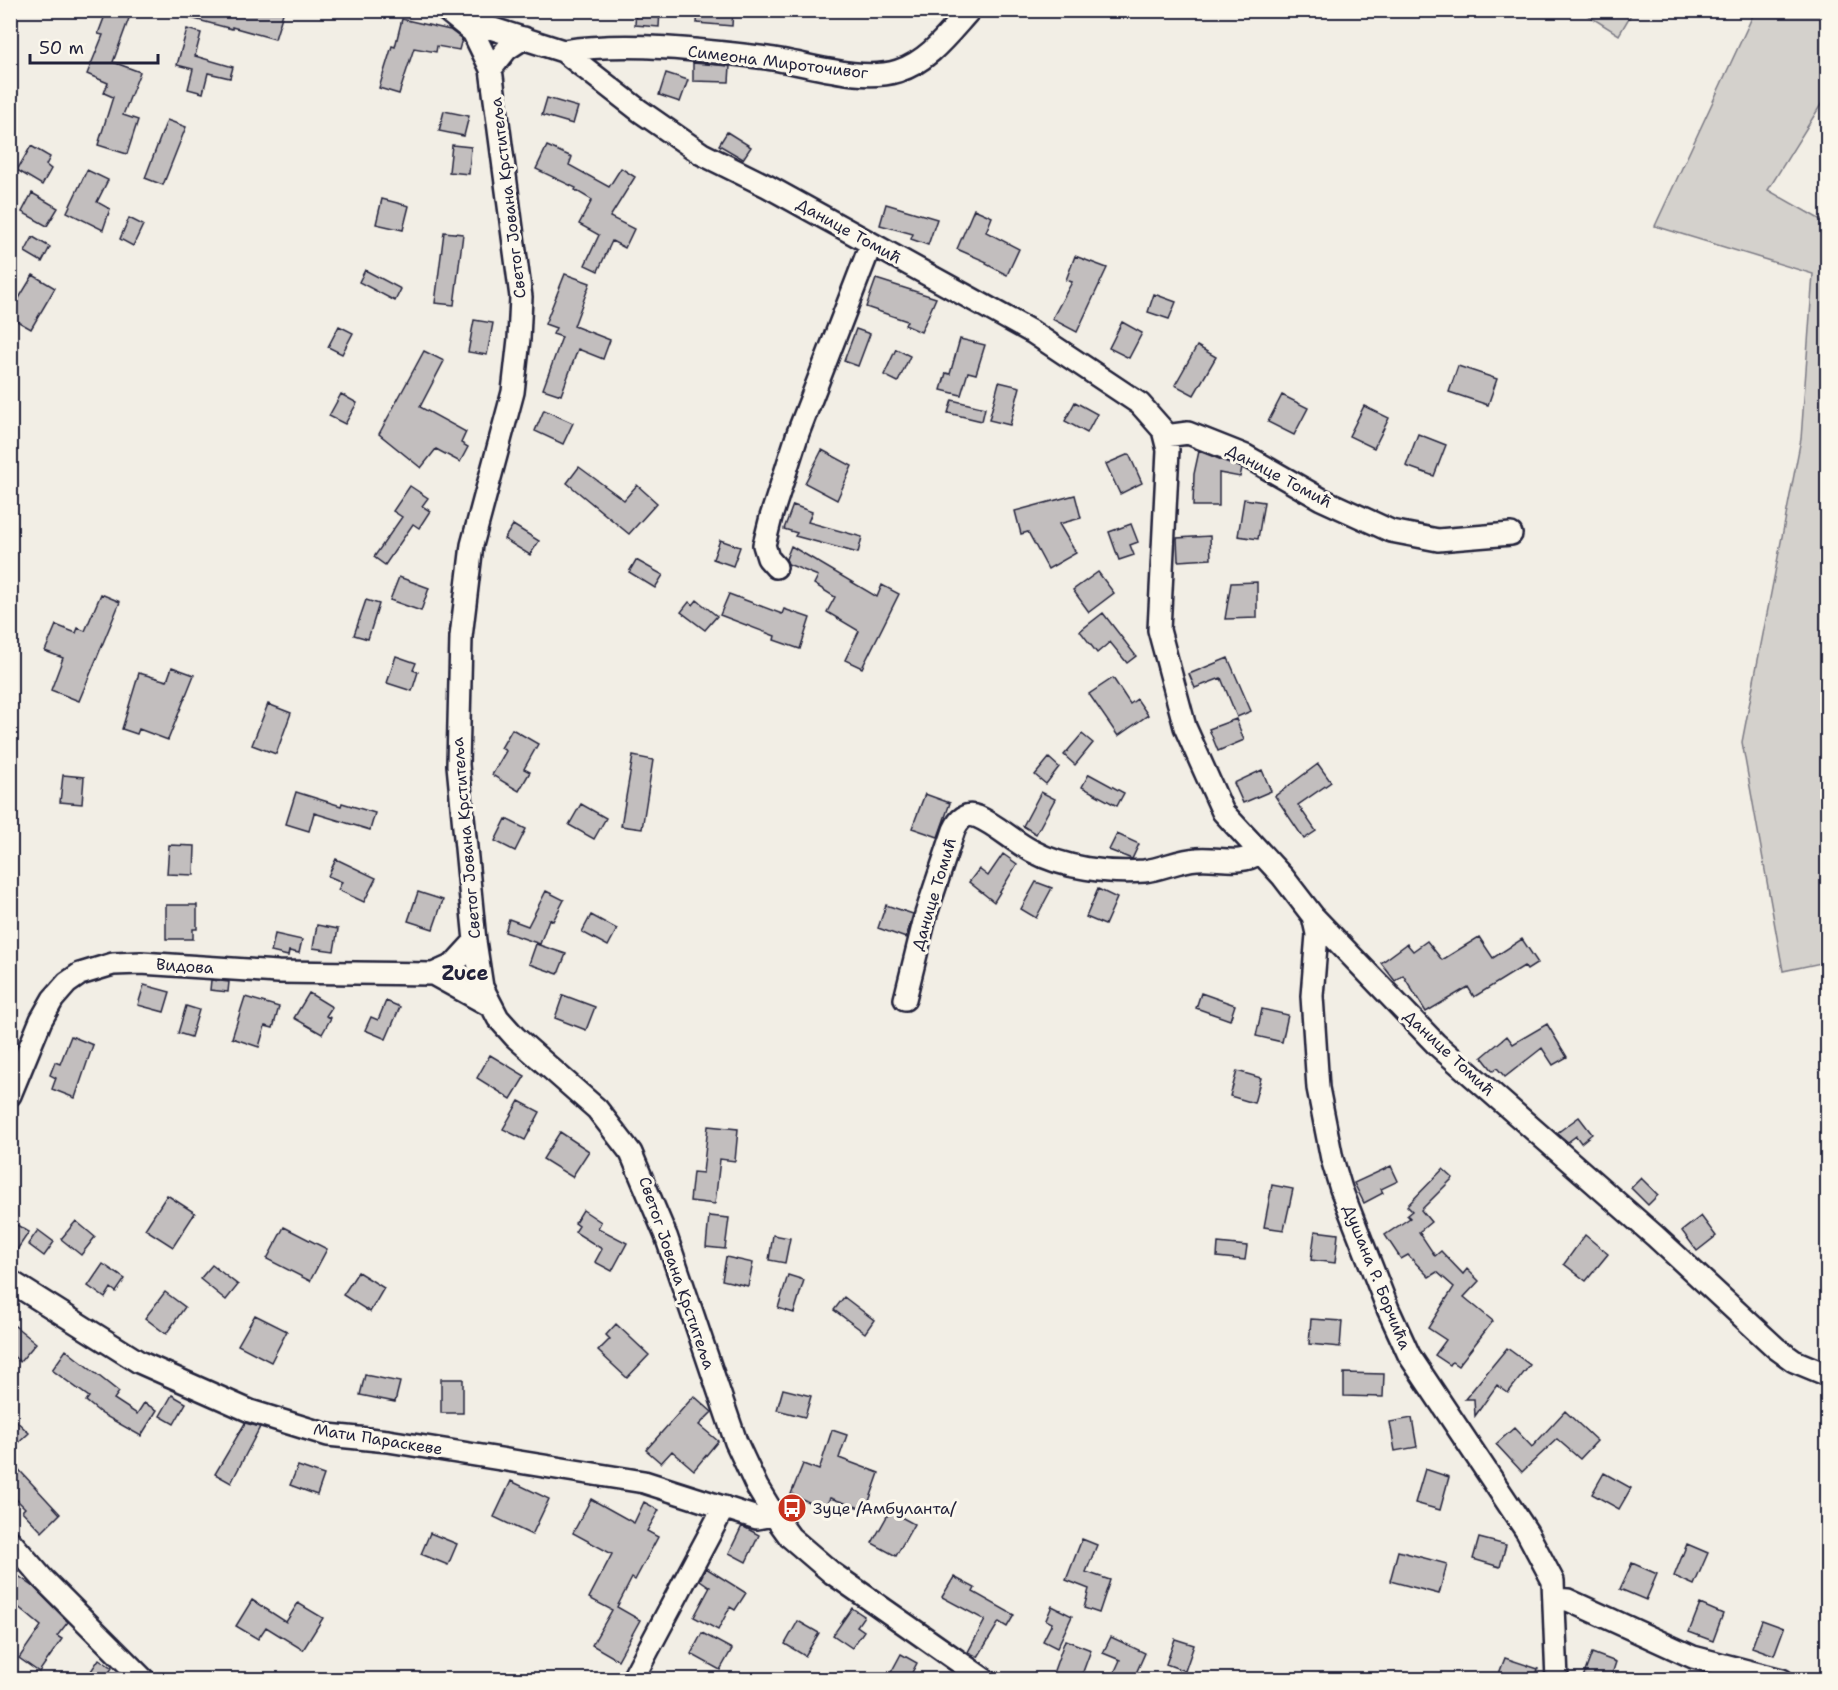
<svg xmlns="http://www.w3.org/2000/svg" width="1838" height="1690" font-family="'Shantell Sans',sans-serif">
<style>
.green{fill:#d4d1cc;stroke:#7b7a84;stroke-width:1.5}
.building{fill:#c2bebe;stroke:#22223b;stroke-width:1.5}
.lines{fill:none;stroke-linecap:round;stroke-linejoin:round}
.minor-casing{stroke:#22223b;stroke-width:26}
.minor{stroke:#fbf7ec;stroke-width:21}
.labels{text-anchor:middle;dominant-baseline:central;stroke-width:6;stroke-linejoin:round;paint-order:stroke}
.street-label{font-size:16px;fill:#22223b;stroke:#fbf7ec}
.poi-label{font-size:16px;fill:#22223b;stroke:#fbf7ec;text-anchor:start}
.quarter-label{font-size:20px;font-weight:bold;fill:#22223b;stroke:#fbf7ec}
</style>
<rect width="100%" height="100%" fill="#f2eee5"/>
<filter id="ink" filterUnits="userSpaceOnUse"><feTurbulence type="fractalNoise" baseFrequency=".0167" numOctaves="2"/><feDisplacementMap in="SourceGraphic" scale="12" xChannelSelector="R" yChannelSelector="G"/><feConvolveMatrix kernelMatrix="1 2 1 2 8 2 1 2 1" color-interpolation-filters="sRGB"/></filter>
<g filter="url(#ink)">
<path class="green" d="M 1581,11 L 1633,11 L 1619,35 Z
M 1755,11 L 1828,11 L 1827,95 L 1768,190 L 1828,224 L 1826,962 L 1783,971 L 1742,742 L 1801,439 L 1813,274 L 1655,226 Z"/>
<path class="building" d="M 107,10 L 132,10 L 113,62 L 140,72 L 123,115 L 138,120 L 127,154 L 98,145 L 113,97 L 104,93 L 108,83 L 87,74 L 103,35 L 98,34 Z
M 180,10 L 284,10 L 275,39 L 232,27 L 232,29 L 179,15 Z
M 636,10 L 660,10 L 659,27 L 635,25 Z
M 698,10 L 733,10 L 732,26 L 697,23 Z
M 402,19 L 450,30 L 462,39 L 459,50 L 437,46 L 436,52 L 414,48 L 399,94 L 379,88 L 392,46 L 395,47 Z
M 187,29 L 201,33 L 195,56 L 233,67 L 230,78 L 208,73 L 203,93 L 188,89 L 193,69 L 177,65 Z
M 693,63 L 730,66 L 729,82 L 693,81 Z
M 666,73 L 688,80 L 680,102 L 659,95 Z
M 547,98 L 578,107 L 573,124 L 542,115 Z
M 444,111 L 469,116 L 464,136 L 439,131 Z
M 167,120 L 186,127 L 163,185 L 145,178 Z
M 727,132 L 751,147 L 743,159 L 719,145 Z
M 452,145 L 471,147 L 469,174 L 449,172 Z
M 31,146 L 50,157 L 46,165 L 51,169 L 42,185 L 17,170 Z
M 547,146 L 572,157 L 569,165 L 609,187 L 621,168 L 635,177 L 610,217 L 634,229 L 625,248 L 612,241 L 598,271 L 585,265 L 599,235 L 579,224 L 592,200 L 575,190 L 576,188 L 536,169 Z
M 87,170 L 108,180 L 97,202 L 110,209 L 103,230 L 67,212 Z
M 32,193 L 58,208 L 47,226 L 22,212 Z
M 382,199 L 409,206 L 403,230 L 376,224 Z
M 886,204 L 937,219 L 928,245 L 911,239 L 913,234 L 880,225 Z
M 974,209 L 992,217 L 986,232 L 1019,249 L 1007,275 L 986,264 L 987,262 L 957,249 Z
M 129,218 L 143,225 L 133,246 L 120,239 Z
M 444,232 L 463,234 L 454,305 L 435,303 Z
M 33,237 L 50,247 L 42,262 L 25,252 Z
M 1075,256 L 1107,268 L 1077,332 L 1052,319 L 1072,282 L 1066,280 Z
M 365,270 L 401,289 L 395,301 L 359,282 Z
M 565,274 L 590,283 L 574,326 L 610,340 L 603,359 L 578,349 L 561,395 L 543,389 L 562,337 L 553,334 L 556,328 L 545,324 Z
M 33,275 L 55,288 L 31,329 L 10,317 L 10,313 Z
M 876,279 L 936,298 L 921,332 L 905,325 L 907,321 L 866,307 Z
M 1154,294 L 1176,302 L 1169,319 L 1148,312 Z
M 474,320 L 493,323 L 487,355 L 468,352 Z
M 1122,322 L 1142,333 L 1129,358 L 1109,348 Z
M 339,326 L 353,333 L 342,354 L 328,347 Z
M 856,329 L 870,334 L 858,366 L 844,361 Z
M 960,339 L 985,345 L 976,374 L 968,372 L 961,395 L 941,390 L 946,373 L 950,374 Z
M 1197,346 L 1216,357 L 1194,395 L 1175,385 Z
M 896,349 L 910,356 L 898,382 L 884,375 Z
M 424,351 L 444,361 L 420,407 L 466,432 L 461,443 L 468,447 L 460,462 L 436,449 L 421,468 L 379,434 Z
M 1458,366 L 1497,379 L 1488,405 L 1449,392 Z
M 999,382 L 1020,387 L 1010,425 L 989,420 Z
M 341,394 L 357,403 L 345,424 L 329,416 Z
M 1282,395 L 1308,408 L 1294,435 L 1268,422 Z
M 952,400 L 985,408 L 982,421 L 948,413 Z
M 1075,402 L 1097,414 L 1087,433 L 1065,421 Z
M 1364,406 L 1389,418 L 1374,448 L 1349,436 Z
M 544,410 L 573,423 L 563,444 L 535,431 Z
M 1418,434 L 1446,445 L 1434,476 L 1406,466 Z
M 822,450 L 852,466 L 837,500 L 805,483 Z
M 1199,451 L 1242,468 L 1240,477 L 1219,473 L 1219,506 L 1193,506 L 1194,474 Z
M 1129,454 L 1142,483 L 1120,494 L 1106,464 Z
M 579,467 L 624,500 L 637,485 L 657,503 L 629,534 L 567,483 Z
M 410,486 L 428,498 L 422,506 L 430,511 L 419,528 L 413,524 L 385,565 L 374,557 L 402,517 L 393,511 Z
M 1075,495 L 1081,518 L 1059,524 L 1076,553 L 1048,569 L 1028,532 L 1021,534 L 1015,511 Z
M 1244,499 L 1264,502 L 1258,539 L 1238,536 Z
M 793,505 L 812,512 L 808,522 L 862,537 L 858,553 L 795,536 L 797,533 L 784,529 Z
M 1131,524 L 1138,542 L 1130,545 L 1134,555 L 1119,560 L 1109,532 Z
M 513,525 L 539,541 L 530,555 L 504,539 Z
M 1210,536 L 1211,559 L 1178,561 L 1177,538 Z
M 720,540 L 740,547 L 733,566 L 713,559 Z
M 791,546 L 877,597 L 882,585 L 899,594 L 862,668 L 845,660 L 859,631 L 827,612 L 835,597 L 814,584 L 818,576 L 788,564 L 786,559 Z
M 636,560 L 663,575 L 655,588 L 629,572 Z
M 1098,572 L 1114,593 L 1089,612 L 1073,590 Z
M 399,577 L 429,588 L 421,611 L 390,600 Z
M 1257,582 L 1257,618 L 1225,619 L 1231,583 Z
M 101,594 L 120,602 L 79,701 L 51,690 L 63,658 L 45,651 L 56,625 L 76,633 L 78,628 L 85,631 Z
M 729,594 L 782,614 L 784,609 L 810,618 L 800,649 L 774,640 L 775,636 L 720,615 Z
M 366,600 L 379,604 L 368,639 L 354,635 Z
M 697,600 L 717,616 L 705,630 L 681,612 L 689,602 L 693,605 Z
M 1103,613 L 1136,656 L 1127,663 L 1110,642 L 1097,653 L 1080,631 Z
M 396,656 L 416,663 L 413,670 L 418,672 L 412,691 L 387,683 Z
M 1228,658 L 1251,711 L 1237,717 L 1221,678 L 1195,688 L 1189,674 Z
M 172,667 L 194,675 L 168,740 L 139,729 L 137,734 L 122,729 L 139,673 L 167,681 Z
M 1113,678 L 1130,704 L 1137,699 L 1148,715 L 1118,736 L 1089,694 Z
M 268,704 L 291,713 L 276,754 L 252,745 Z
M 1236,719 L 1244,740 L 1218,751 L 1209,729 Z
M 512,729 L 538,744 L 524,769 L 530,772 L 519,791 L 492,775 L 506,751 L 501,748 Z
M 1082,734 L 1093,743 L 1075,765 L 1064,755 Z
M 633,756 L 653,760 L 642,829 L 621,826 Z
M 1049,758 L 1059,767 L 1046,784 L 1035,775 Z
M 1318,764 L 1331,782 L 1298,805 L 1316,831 L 1304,839 L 1275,796 Z
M 1262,770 L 1271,791 L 1243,803 L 1234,783 Z
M 1089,774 L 1124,793 L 1117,806 L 1082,787 Z
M 63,775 L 84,777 L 82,804 L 60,802 Z
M 296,792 L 341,806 L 342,803 L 375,813 L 370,830 L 314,813 L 309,831 L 286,824 Z
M 1041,792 L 1055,799 L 1036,834 L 1023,826 Z
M 925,794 L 950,803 L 938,837 L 912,828 Z
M 581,804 L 606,818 L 594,839 L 569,825 Z
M 506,819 L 526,829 L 515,851 L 495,841 Z
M 1117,834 L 1139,844 L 1132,859 L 1109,850 Z
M 169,845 L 195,846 L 194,875 L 167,874 Z
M 1003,854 L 1017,864 L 994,902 L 969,882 L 979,869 L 988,876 Z
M 336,859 L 376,878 L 364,902 L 338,890 L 342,882 L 328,876 Z
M 1036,882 L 1052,888 L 1036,918 L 1021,909 Z
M 1098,889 L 1117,898 L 1105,925 L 1086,917 Z
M 546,891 L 564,900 L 553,921 L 549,919 L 540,944 L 505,932 L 509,919 L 528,926 Z
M 418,892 L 443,900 L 433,929 L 408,921 Z
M 166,905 L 197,905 L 197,929 L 193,929 L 193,939 L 166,939 Z
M 886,905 L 913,914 L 906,938 L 878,928 Z
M 591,915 L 617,929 L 608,946 L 582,932 Z
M 317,925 L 338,929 L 334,951 L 313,948 Z
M 275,934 L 302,940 L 299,953 L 289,951 L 288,956 L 271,952 Z
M 1479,937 L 1493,958 L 1522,939 L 1538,963 L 1527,970 L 1524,966 L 1474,997 L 1468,987 L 1426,1012 L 1403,975 L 1395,981 L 1381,963 L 1407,944 L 1413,951 L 1427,941 L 1442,960 Z
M 536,944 L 566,954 L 558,974 L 529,964 Z
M 211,980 L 229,982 L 228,992 L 210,990 Z
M 144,985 L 170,992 L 164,1012 L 138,1005 Z
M 309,993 L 332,1007 L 326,1016 L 331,1018 L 322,1034 L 294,1018 Z
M 1201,993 L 1235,1005 L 1230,1020 L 1196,1008 Z
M 563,995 L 595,1007 L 586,1030 L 555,1018 Z
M 245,997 L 279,1007 L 273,1028 L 265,1026 L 259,1047 L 232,1038 Z
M 386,1001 L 400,1007 L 386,1039 L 365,1030 L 371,1017 L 378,1020 Z
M 186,1006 L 199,1010 L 191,1037 L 178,1033 Z
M 1262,1009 L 1288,1015 L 1282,1042 L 1256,1036 Z
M 1547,1024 L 1567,1057 L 1553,1065 L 1542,1048 L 1505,1077 L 1497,1068 L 1493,1071 L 1482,1057 L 1507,1036 L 1513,1044 Z
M 71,1036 L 93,1045 L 75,1098 L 52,1089 L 56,1078 L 50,1075 L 55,1062 L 60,1064 Z
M 490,1055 L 525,1076 L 511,1099 L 477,1078 Z
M 1237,1071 L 1261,1078 L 1254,1103 L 1230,1096 Z
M 519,1101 L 540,1112 L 525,1140 L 503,1129 Z
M 1579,1117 L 1592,1134 L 1581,1143 L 1576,1136 L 1568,1142 L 1557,1133 Z
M 708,1126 L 738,1129 L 735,1161 L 720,1159 L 715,1204 L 690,1201 L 693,1172 L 703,1173 Z
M 560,1132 L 589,1151 L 572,1177 L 543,1159 Z
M 1391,1166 L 1398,1181 L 1381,1189 L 1383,1193 L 1364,1203 L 1354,1183 Z
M 1443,1169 L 1453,1178 L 1421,1210 L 1431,1222 L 1419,1232 L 1435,1256 L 1441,1251 L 1463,1274 L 1467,1269 L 1479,1281 L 1464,1297 L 1493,1321 L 1458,1366 L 1452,1362 L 1450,1365 L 1435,1355 L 1446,1340 L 1428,1328 L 1454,1287 L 1437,1272 L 1429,1277 L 1408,1255 L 1401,1259 L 1385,1235 L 1410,1218 L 1407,1215 L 1412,1211 L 1407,1206 Z
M 1641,1178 L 1658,1195 L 1648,1205 L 1631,1188 Z
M 1272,1185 L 1293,1189 L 1284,1230 L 1264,1227 Z
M 167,1195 L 195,1213 L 173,1247 L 145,1229 Z
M 583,1210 L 601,1222 L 598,1228 L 627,1243 L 612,1271 L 595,1262 L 602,1249 L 575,1232 L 579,1226 L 575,1223 Z
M 709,1216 L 729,1218 L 725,1249 L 706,1247 Z
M 1701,1216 L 1716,1236 L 1697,1251 L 1682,1231 Z
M 10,1221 L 29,1232 L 10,1260 Z
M 76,1221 L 95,1237 L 81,1255 L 61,1239 Z
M 284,1227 L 327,1249 L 310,1281 L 267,1259 Z
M 38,1230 L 54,1242 L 44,1256 L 28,1244 Z
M 1315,1231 L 1338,1234 L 1335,1263 L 1311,1260 Z
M 773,1235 L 790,1238 L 785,1263 L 769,1260 Z
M 1585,1235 L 1608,1254 L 1586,1281 L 1564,1264 Z
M 1218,1243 L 1247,1246 L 1245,1260 L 1217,1257 Z
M 726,1257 L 753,1263 L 748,1286 L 722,1280 Z
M 103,1264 L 125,1279 L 116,1292 L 111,1288 L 105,1298 L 88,1286 Z
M 212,1265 L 238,1285 L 226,1300 L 200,1279 Z
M 358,1272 L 384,1288 L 370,1312 L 343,1295 Z
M 788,1275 L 804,1280 L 794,1313 L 778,1308 Z
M 165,1292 L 185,1307 L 166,1334 L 145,1318 Z
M 844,1297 L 874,1320 L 865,1333 L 834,1310 Z
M 255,1315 L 287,1331 L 271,1362 L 238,1345 Z
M 1311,1319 L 1342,1321 L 1340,1347 L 1309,1344 Z
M 10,1322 L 36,1343 L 20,1362 L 10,1353 Z
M 616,1324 L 649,1355 L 627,1378 L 598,1351 L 610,1339 L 606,1335 Z
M 1507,1348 L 1530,1365 L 1508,1393 L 1497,1385 L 1475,1416 L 1474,1399 L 1465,1399 Z
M 66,1350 L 119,1392 L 114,1399 L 137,1414 L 144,1403 L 157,1410 L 141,1436 L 102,1414 L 86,1401 L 89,1397 L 52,1370 Z
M 1344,1373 L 1384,1374 L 1383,1397 L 1344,1396 Z
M 365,1375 L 400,1382 L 395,1402 L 360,1395 Z
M 441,1379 L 463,1379 L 463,1413 L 441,1413 Z
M 783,1389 L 811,1396 L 805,1417 L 777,1410 Z
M 172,1395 L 186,1403 L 174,1424 L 160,1416 Z
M 694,1396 L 712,1412 L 699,1425 L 718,1441 L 694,1470 L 672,1451 L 661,1463 L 646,1450 Z
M 1565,1411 L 1597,1441 L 1580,1459 L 1557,1439 L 1522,1472 L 1496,1444 L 1514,1428 L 1532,1447 Z
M 10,1415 L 29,1433 L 10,1451 Z
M 1412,1418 L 1417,1447 L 1395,1451 L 1390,1422 Z
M 245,1423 L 260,1427 L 231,1483 L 215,1474 Z
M 832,1430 L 847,1435 L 839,1458 L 879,1473 L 866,1510 L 830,1498 L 824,1509 L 791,1494 L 803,1464 L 819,1470 Z
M 10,1460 L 60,1514 L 42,1532 L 22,1511 L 25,1508 L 10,1493 Z
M 298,1466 L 324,1475 L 317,1495 L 290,1485 Z
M 1425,1469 L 1449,1477 L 1440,1510 L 1415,1503 Z
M 1604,1473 L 1631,1488 L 1619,1509 L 1592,1494 Z
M 511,1481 L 549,1499 L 532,1535 L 494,1517 Z
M 591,1499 L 634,1523 L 644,1502 L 659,1510 L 647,1531 L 658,1537 L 635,1580 L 632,1578 L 617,1607 L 640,1620 L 618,1660 L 592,1645 L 612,1610 L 589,1598 L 612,1554 L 573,1533 Z
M 890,1511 L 914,1524 L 896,1556 L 872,1543 Z
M 742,1526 L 759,1535 L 746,1562 L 729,1553 Z
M 430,1533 L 457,1544 L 448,1565 L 421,1554 Z
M 1479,1538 L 1506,1545 L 1500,1567 L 1473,1559 Z
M 1082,1539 L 1097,1545 L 1086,1572 L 1110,1580 L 1099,1613 L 1084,1608 L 1089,1589 L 1066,1580 Z
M 1687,1544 L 1708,1553 L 1694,1585 L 1674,1576 Z
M 1398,1551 L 1447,1564 L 1439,1594 L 1390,1581 Z
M 1632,1563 L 1657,1574 L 1646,1600 L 1620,1589 Z
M 706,1568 L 746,1593 L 735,1610 L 730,1607 L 718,1630 L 694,1617 L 710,1587 L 700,1580 Z
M 10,1570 L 34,1587 L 68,1622 L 57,1636 L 62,1639 L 39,1672 L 19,1658 L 41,1626 L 10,1600 Z
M 954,1577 L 975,1588 L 973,1592 L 1014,1615 L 1007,1627 L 999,1622 L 978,1657 L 968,1652 L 985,1620 L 942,1597 Z
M 252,1600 L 286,1622 L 298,1603 L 323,1618 L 303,1650 L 266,1627 L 258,1639 L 236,1626 Z
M 1700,1604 L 1723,1614 L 1713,1641 L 1689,1632 Z
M 1052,1606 L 1072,1616 L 1057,1648 L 1043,1641 L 1052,1623 L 1046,1620 Z
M 852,1608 L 864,1616 L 857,1626 L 864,1631 L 852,1648 L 833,1635 Z
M 1762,1620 L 1784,1628 L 1774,1655 L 1752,1647 Z
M 798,1621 L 819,1633 L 805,1656 L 785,1644 Z
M 702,1633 L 732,1649 L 720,1670 L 691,1654 Z
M 1111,1637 L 1145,1653 L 1133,1680 L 1111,1680 L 1120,1660 L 1103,1653 Z
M 1175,1639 L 1194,1645 L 1185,1671 L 1166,1664 Z
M 1065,1640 L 1091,1650 L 1080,1680 L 1062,1680 L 1052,1676 Z
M 1592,1653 L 1616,1662 L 1610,1680 L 1582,1680 Z
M 901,1654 L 917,1663 L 908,1680 L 887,1680 Z
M 1505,1658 L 1538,1669 L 1534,1680 L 1507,1680 L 1498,1676 Z
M 99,1659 L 112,1668 L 104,1680 L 85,1680 Z"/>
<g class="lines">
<g class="minor-casing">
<path id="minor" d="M 446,10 L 473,32 L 491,69 L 521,297 L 519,339 L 513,392 L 472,545 L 461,637 L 458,765 L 475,941 L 482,987 L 498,1018 L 515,1037 L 597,1109 L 631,1153 L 666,1236 L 736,1442 L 757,1487 L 774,1515 L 790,1537 L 832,1573 L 985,1680
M 459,18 L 563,51 L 640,111 L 702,154 L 767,186 L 1032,332 L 1140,404 L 1163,430 L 1168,450 L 1159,630 L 1185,727 L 1223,812 L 1283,877 L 1313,916 L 1436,1044 L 1655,1236 L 1776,1348 L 1794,1361 L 1828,1375
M 563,51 C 627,41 703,50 767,58 C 806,63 860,83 898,71 C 928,62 949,33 970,10
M 491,69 L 507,49 L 524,38
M 1165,436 L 1188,433 L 1246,456 L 1321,499 L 1391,531 L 1438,540 L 1511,534
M 776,567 L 768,558 L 764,545 L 771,517 L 798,433 L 871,244
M 1313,916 L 1317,934 L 1312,996 L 1318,1088 L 1332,1159 L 1341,1189 L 1388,1309 L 1409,1355 L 1527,1532 L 1553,1581 L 1557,1680
M 433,974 L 453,965 L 475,941
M 905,999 L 926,914 L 954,830 C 959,819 966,812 978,817 C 997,825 1014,842 1032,851 C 1063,868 1109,874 1144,871 C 1162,869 1179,860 1197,859 C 1219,857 1240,866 1259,853
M 10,1095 L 41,1020 L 53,999 L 67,983 L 80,974 L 113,964 L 141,963 L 278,972 L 433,974 L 491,1006
M 10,1281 L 139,1362 L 250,1411 L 328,1435 L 388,1441 L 644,1482 L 757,1518 L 774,1515
M 10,1541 L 44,1580 L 144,1680
M 1554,1599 L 1568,1600 L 1693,1657 L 1782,1680
M 632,1680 L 724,1507"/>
</g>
<use href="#minor" class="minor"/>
</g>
</g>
<defs>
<g id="bus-disc" transform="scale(1.5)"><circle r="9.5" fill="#c8321e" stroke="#fbf7ec"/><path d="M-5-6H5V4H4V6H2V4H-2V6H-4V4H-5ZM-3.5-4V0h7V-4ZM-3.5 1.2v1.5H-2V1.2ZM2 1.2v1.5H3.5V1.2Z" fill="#fff"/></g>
</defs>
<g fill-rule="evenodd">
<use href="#bus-disc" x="792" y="1508"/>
</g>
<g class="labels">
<g class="street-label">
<text transform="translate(778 62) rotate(7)">Симеона Мироточивог</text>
<text transform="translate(508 198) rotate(-97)">Светог Јована Крститеља</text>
<text transform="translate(849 231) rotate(29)">Данице Томић</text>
<text transform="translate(1279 476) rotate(28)">Данице Томић</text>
<text transform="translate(466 838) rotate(-95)">Светог Јована Крститеља</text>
<text transform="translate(934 894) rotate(-73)">Данице Томић</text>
<text transform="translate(185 966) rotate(4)">Видова</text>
<text transform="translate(1449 1053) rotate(43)">Данице Томић</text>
<text transform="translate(677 1273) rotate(71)">Светог Јована Крститеља</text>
<text transform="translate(1377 1277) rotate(68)">Душана Р. Борчића</text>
<text transform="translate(378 1439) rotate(9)">Мати Параскеве</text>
</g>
<g class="poi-label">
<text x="813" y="1508">Зуце /Амбуланта/</text>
</g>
<g class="quarter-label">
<text x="465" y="973">Zuce</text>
</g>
</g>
<rect width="1838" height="1690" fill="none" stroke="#fbf7ec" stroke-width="36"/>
<rect x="18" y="18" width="1802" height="1654" fill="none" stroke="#22223b" stroke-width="2" filter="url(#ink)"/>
<path d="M30 54v9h128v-9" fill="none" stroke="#22223b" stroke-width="3"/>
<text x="39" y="54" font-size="18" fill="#22223b" stroke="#fbf7ec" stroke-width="4.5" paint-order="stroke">50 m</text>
</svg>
